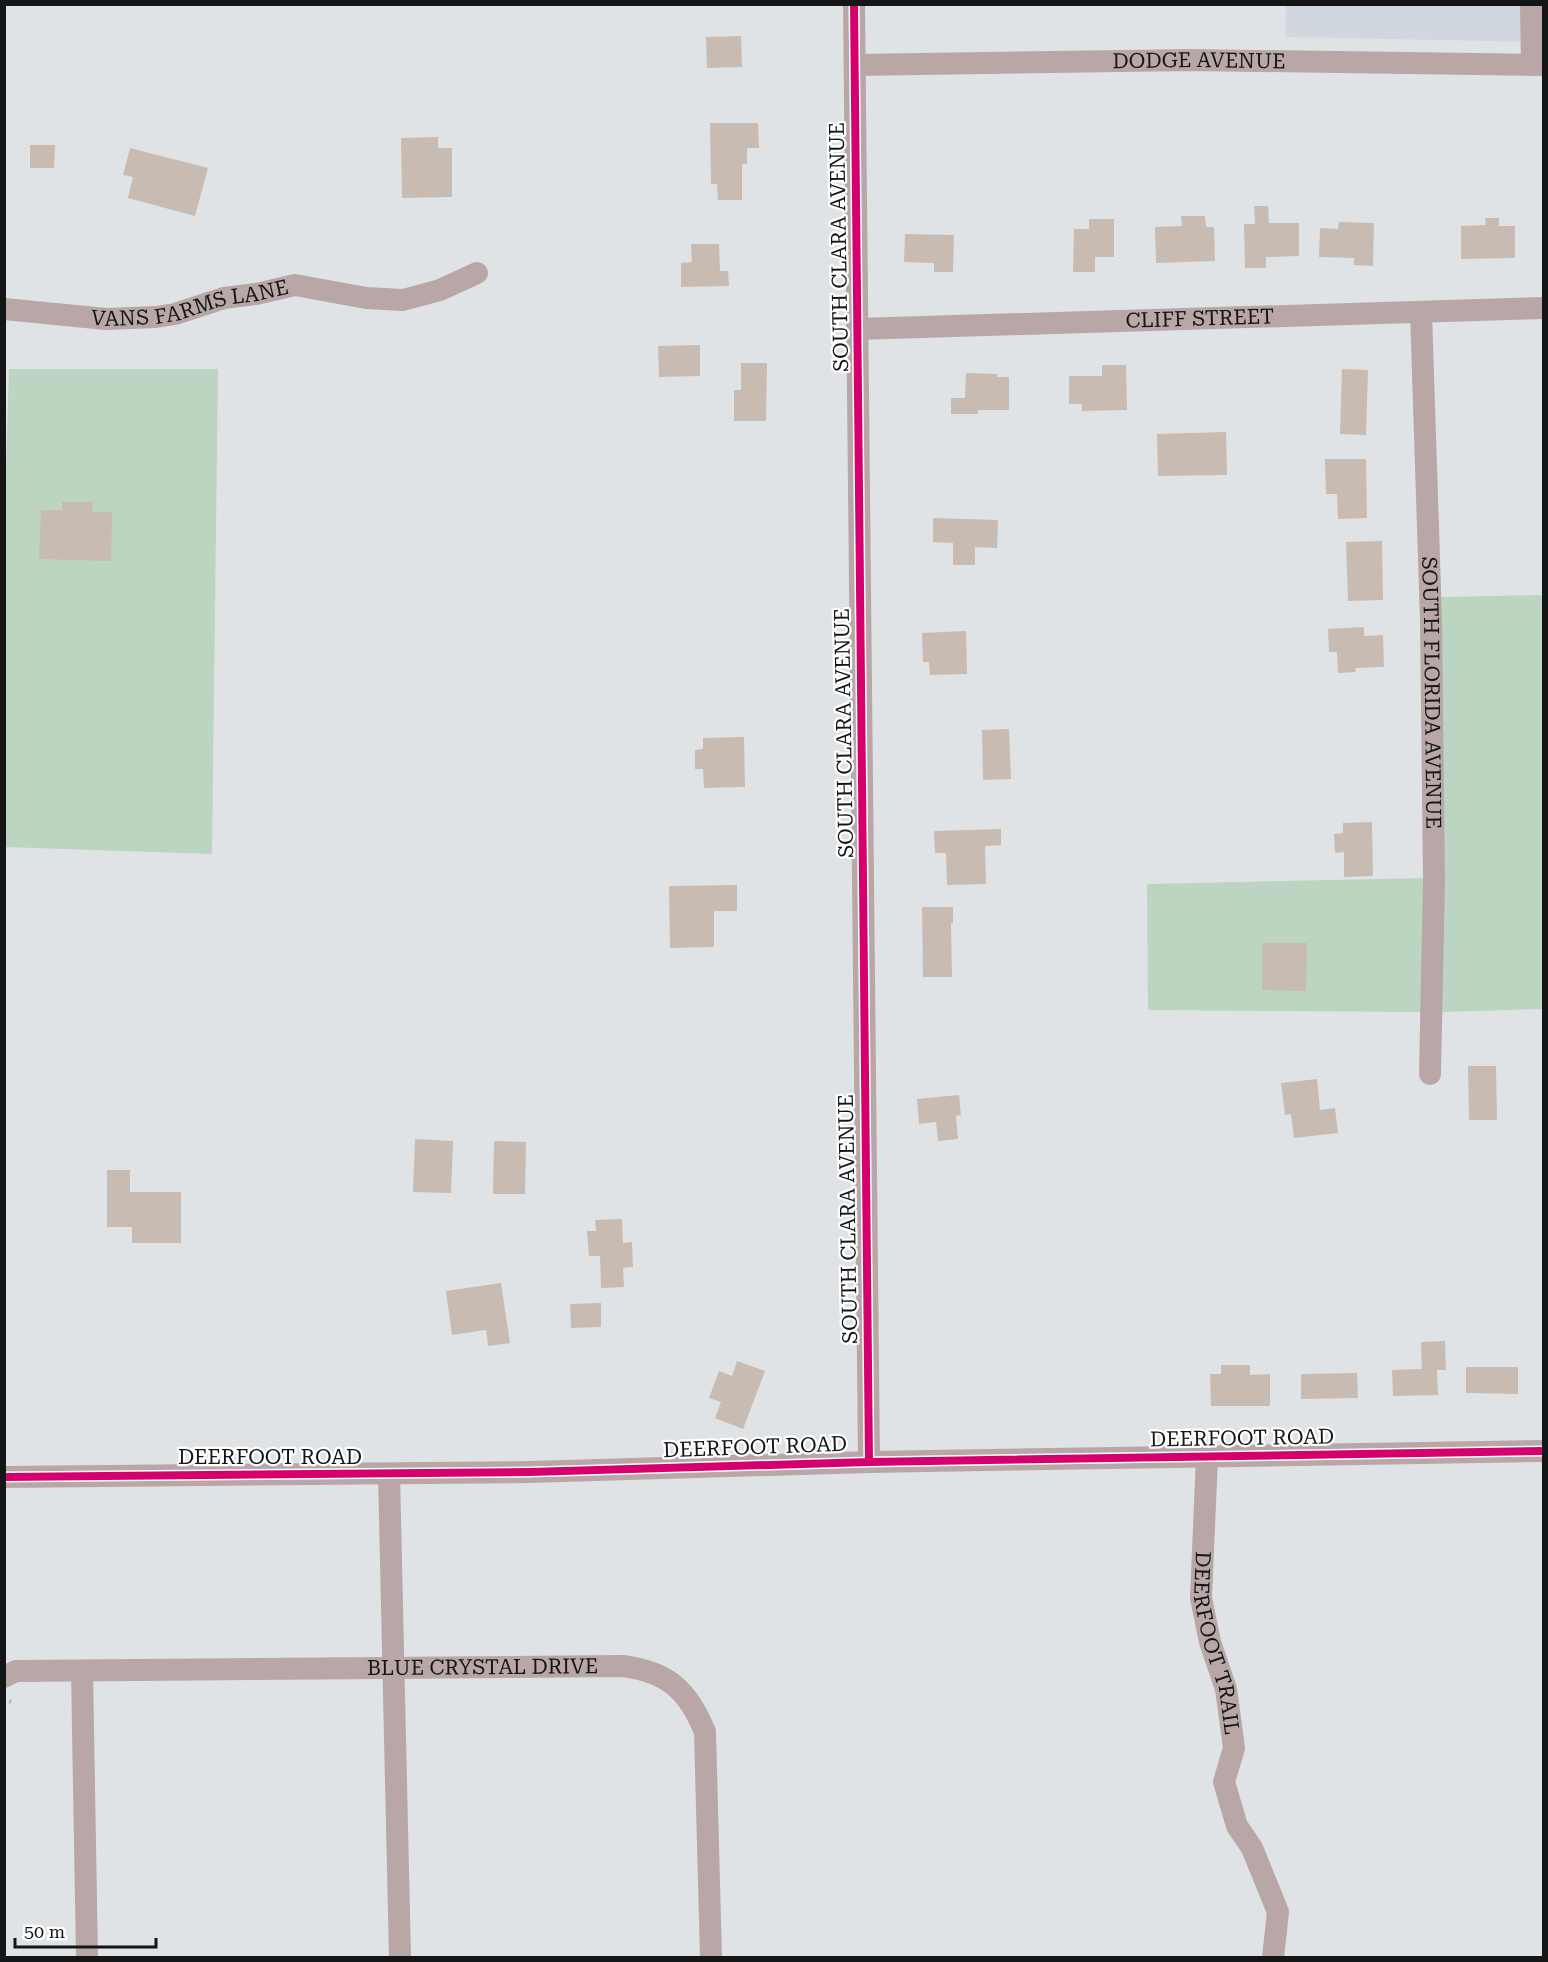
<svg xmlns="http://www.w3.org/2000/svg" width="1548" height="1962" font-family="'Roboto Serif',serif">
<style>
.built{fill:#d0d7df}
.green{fill:#bcd5c0}
.building{fill:#c7bbb2}
.lines{fill:none;stroke-linecap:round;stroke-linejoin:round}
.path{stroke:#b0a6a6;stroke-width:4;stroke-dasharray:1.5 4.5;stroke-linecap:butt}
.minor{stroke:#b9a7a7;stroke-width:22}
.cycleway-casing{stroke:#fff;stroke-width:11}
.cycleway{stroke:#d6006c;stroke-width:8}
.labels{text-anchor:middle;dominant-baseline:central;stroke-width:4.5;stroke-linejoin:round;paint-order:stroke}
.street-label{font-size:21px;fill:#131517;stroke:#fff}
</style>
<rect width="100%" height="100%" fill="#e0e3e6"/>
<path class="built" d="M 1286,5 L 1543,5 L 1543,42 L 1285,37 Z"/>
<path class="green" d="M 9,369 L 218,369 L 212,854 L 5,847 L 4,528 Z
M 1543,595 L 1543,1009 L 1442,1012 L 1440,597 Z
M 1425,878 L 1422,1012 L 1148,1010 L 1147,884 Z"/>
<path class="building" d="M 741,36 L 742,67 L 707,68 L 706,37 Z
M 710,123 L 758,123 L 759,148 L 747,148 L 747,164 L 742,164 L 742,200 L 718,200 L 717,184 L 711,184 Z
M 438,137 L 438,148 L 452,148 L 452,197 L 402,198 L 401,138 Z
M 30,145 L 55,145 L 54,168 L 30,168 Z
M 130,148 L 208,168 L 195,216 L 128,198 L 133,177 L 123,175 Z
M 1254,206 L 1268,206 L 1269,223 L 1299,223 L 1299,256 L 1266,257 L 1266,268 L 1245,268 L 1244,224 L 1255,224 Z
M 1181,216 L 1205,216 L 1206,227 L 1214,227 L 1215,261 L 1156,263 L 1155,227 L 1182,226 Z
M 1485,218 L 1499,218 L 1499,226 L 1515,226 L 1515,258 L 1461,259 L 1461,226 L 1486,225 Z
M 1089,219 L 1114,219 L 1114,257 L 1095,257 L 1095,272 L 1073,272 L 1074,229 L 1089,229 Z
M 1339,222 L 1374,223 L 1373,266 L 1354,265 L 1354,258 L 1319,257 L 1320,228 L 1338,229 Z
M 905,234 L 954,235 L 953,272 L 934,272 L 934,263 L 904,262 Z
M 691,244 L 719,244 L 720,271 L 728,271 L 729,286 L 681,287 L 681,263 L 692,262 Z
M 700,345 L 700,376 L 659,377 L 658,346 Z
M 741,363 L 767,363 L 766,421 L 734,421 L 734,390 L 741,390 Z
M 1102,365 L 1126,365 L 1127,410 L 1082,411 L 1082,404 L 1069,404 L 1069,376 L 1102,376 Z
M 1342,369 L 1368,370 L 1366,435 L 1340,434 Z
M 966,373 L 997,374 L 997,377 L 1009,377 L 1009,410 L 978,410 L 978,414 L 951,414 L 951,398 L 965,398 Z
M 1226,432 L 1227,475 L 1158,476 L 1157,434 Z
M 1325,459 L 1366,459 L 1367,518 L 1338,519 L 1337,494 L 1326,494 Z
M 62,502 L 93,502 L 92,512 L 112,512 L 111,561 L 39,559 L 41,510 L 62,510 Z
M 933,518 L 998,520 L 997,548 L 975,547 L 975,565 L 953,565 L 953,543 L 933,542 Z
M 1382,541 L 1383,600 L 1348,601 L 1346,542 Z
M 1364,627 L 1364,636 L 1383,635 L 1384,667 L 1355,668 L 1356,672 L 1338,673 L 1337,652 L 1329,652 L 1328,629 Z
M 966,631 L 967,674 L 930,675 L 929,662 L 923,662 L 922,633 Z
M 1009,729 L 1011,779 L 983,780 L 982,730 Z
M 744,737 L 745,787 L 704,788 L 703,769 L 695,769 L 695,750 L 703,749 L 703,738 Z
M 1372,822 L 1373,876 L 1344,877 L 1344,852 L 1335,853 L 1334,834 L 1343,833 L 1343,823 Z
M 1001,829 L 1001,845 L 985,846 L 986,884 L 947,885 L 946,853 L 935,853 L 934,831 Z
M 737,885 L 737,911 L 714,911 L 714,947 L 670,948 L 669,886 Z
M 922,907 L 953,907 L 953,923 L 951,923 L 952,977 L 923,977 Z
M 1262,943 L 1307,943 L 1306,991 L 1262,990 Z
M 1468,1066 L 1496,1066 L 1497,1120 L 1469,1120 Z
M 1317,1079 L 1320,1110 L 1335,1108 L 1338,1133 L 1294,1138 L 1291,1114 L 1285,1115 L 1281,1083 Z
M 959,1095 L 961,1115 L 956,1116 L 958,1139 L 938,1141 L 936,1122 L 919,1124 L 917,1099 Z
M 415,1139 L 453,1141 L 451,1193 L 413,1192 Z
M 494,1141 L 526,1142 L 525,1194 L 493,1194 Z
M 107,1170 L 130,1170 L 130,1192 L 181,1192 L 181,1243 L 132,1243 L 132,1227 L 107,1227 Z
M 622,1219 L 623,1243 L 632,1242 L 633,1267 L 623,1268 L 624,1287 L 601,1288 L 600,1256 L 589,1256 L 587,1231 L 596,1231 L 595,1220 Z
M 501,1283 L 510,1343 L 488,1346 L 486,1330 L 452,1335 L 446,1291 Z
M 601,1303 L 601,1327 L 571,1328 L 570,1304 Z
M 1445,1341 L 1446,1370 L 1437,1370 L 1438,1395 L 1393,1396 L 1392,1370 L 1422,1369 L 1421,1342 Z
M 737,1361 L 765,1371 L 743,1429 L 715,1418 L 721,1402 L 709,1398 L 719,1371 L 732,1376 Z
M 1221,1365 L 1250,1365 L 1250,1375 L 1270,1374 L 1270,1406 L 1211,1406 L 1210,1374 L 1221,1374 Z
M 1466,1367 L 1518,1367 L 1518,1394 L 1466,1393 Z
M 1357,1373 L 1358,1398 L 1301,1399 L 1301,1374 Z"/>
<g class="lines">
<path class="path" d="M 4,1699 L 14,1703"/>
<g class="minor">
<path d="M 854,4 L 869,1462"/>
<path d="M 1531,4 L 1532,65"/>
<path id="s1" d="M 855,65 L 1191,60 L 1544,65"/>
<path id="s2" d="M 4,309 L 106,319 L 156,317 L 175,314 L 224,298 L 256,294 L 295,285 L 366,298 L 403,300 L 440,290 L 477,273"/>
<path id="s3" d="M 1421,312 L 1431,620 L 1434,880 L 1430,1074"/>
<path id="s4" d="M 858,329 L 1544,308"/>
<path id="s5" d="M 1207,1457 L 1201,1598 L 1210,1642 L 1226,1689 L 1234,1748 L 1224,1782 L 1237,1826 L 1252,1848 L 1278,1912 L 1273,1958"/>
<path d="M 389,1474 L 400,1958"/>
<path d="M 4,1477 L 530,1472 L 869,1462 L 1544,1451"/>
<path d="M 82,1671 L 87,1958"/>
<path id="s6" d="M 4,1677 L 16,1671 L 623,1666 C 668,1672 688,1690 705,1732 L 711,1958"/>
</g>
<g class="cycleway-casing">
<path id="cycleway" d="M 854,4 L 869,1462
M 4,1477 L 530,1472 L 869,1462 L 1544,1451"/>
</g>
<use href="#cycleway" class="cycleway"/>
</g>
<g class="labels">
<g class="street-label">
<text stroke="none"><textPath href="#s1" startOffset="344">DODGE AVENUE</textPath></text>
<text transform="translate(839 247) rotate(-91)">SOUTH CLARA AVENUE</text>
<text stroke="none"><textPath href="#s2" startOffset="188">VANS FARMS LANE</textPath></text>
<text stroke="none"><textPath href="#s4" startOffset="342">CLIFF STREET</textPath></text>
<text stroke="none"><textPath href="#s3" startOffset="381">SOUTH FLORIDA AVENUE</textPath></text>
<text transform="translate(844 733) rotate(-91)">SOUTH CLARA AVENUE</text>
<text transform="translate(848 1219) rotate(-91)">SOUTH CLARA AVENUE</text>
<text transform="translate(1242 1438) rotate(-1)">DEERFOOT ROAD</text>
<text transform="translate(755 1447) rotate(-2)">DEERFOOT ROAD</text>
<text x="270" y="1457">DEERFOOT ROAD</text>
<text stroke="none"><textPath href="#s5" startOffset="188">DEERFOOT TRAIL</textPath></text>
<text stroke="none"><textPath href="#s6" startOffset="480">BLUE CRYSTAL DRIVE</textPath></text>
</g>
</g>
<rect width="1548" height="1962" fill="none" stroke="#131517" stroke-width="12"/>
<path d="M15 1938v9h141v-9" fill="none" stroke="#131517" stroke-width="3"/>
<text x="24" y="1938" font-size="18" fill="#131517" stroke="#ffffff" stroke-width="4.5" paint-order="stroke">50 m</text>
</svg>
